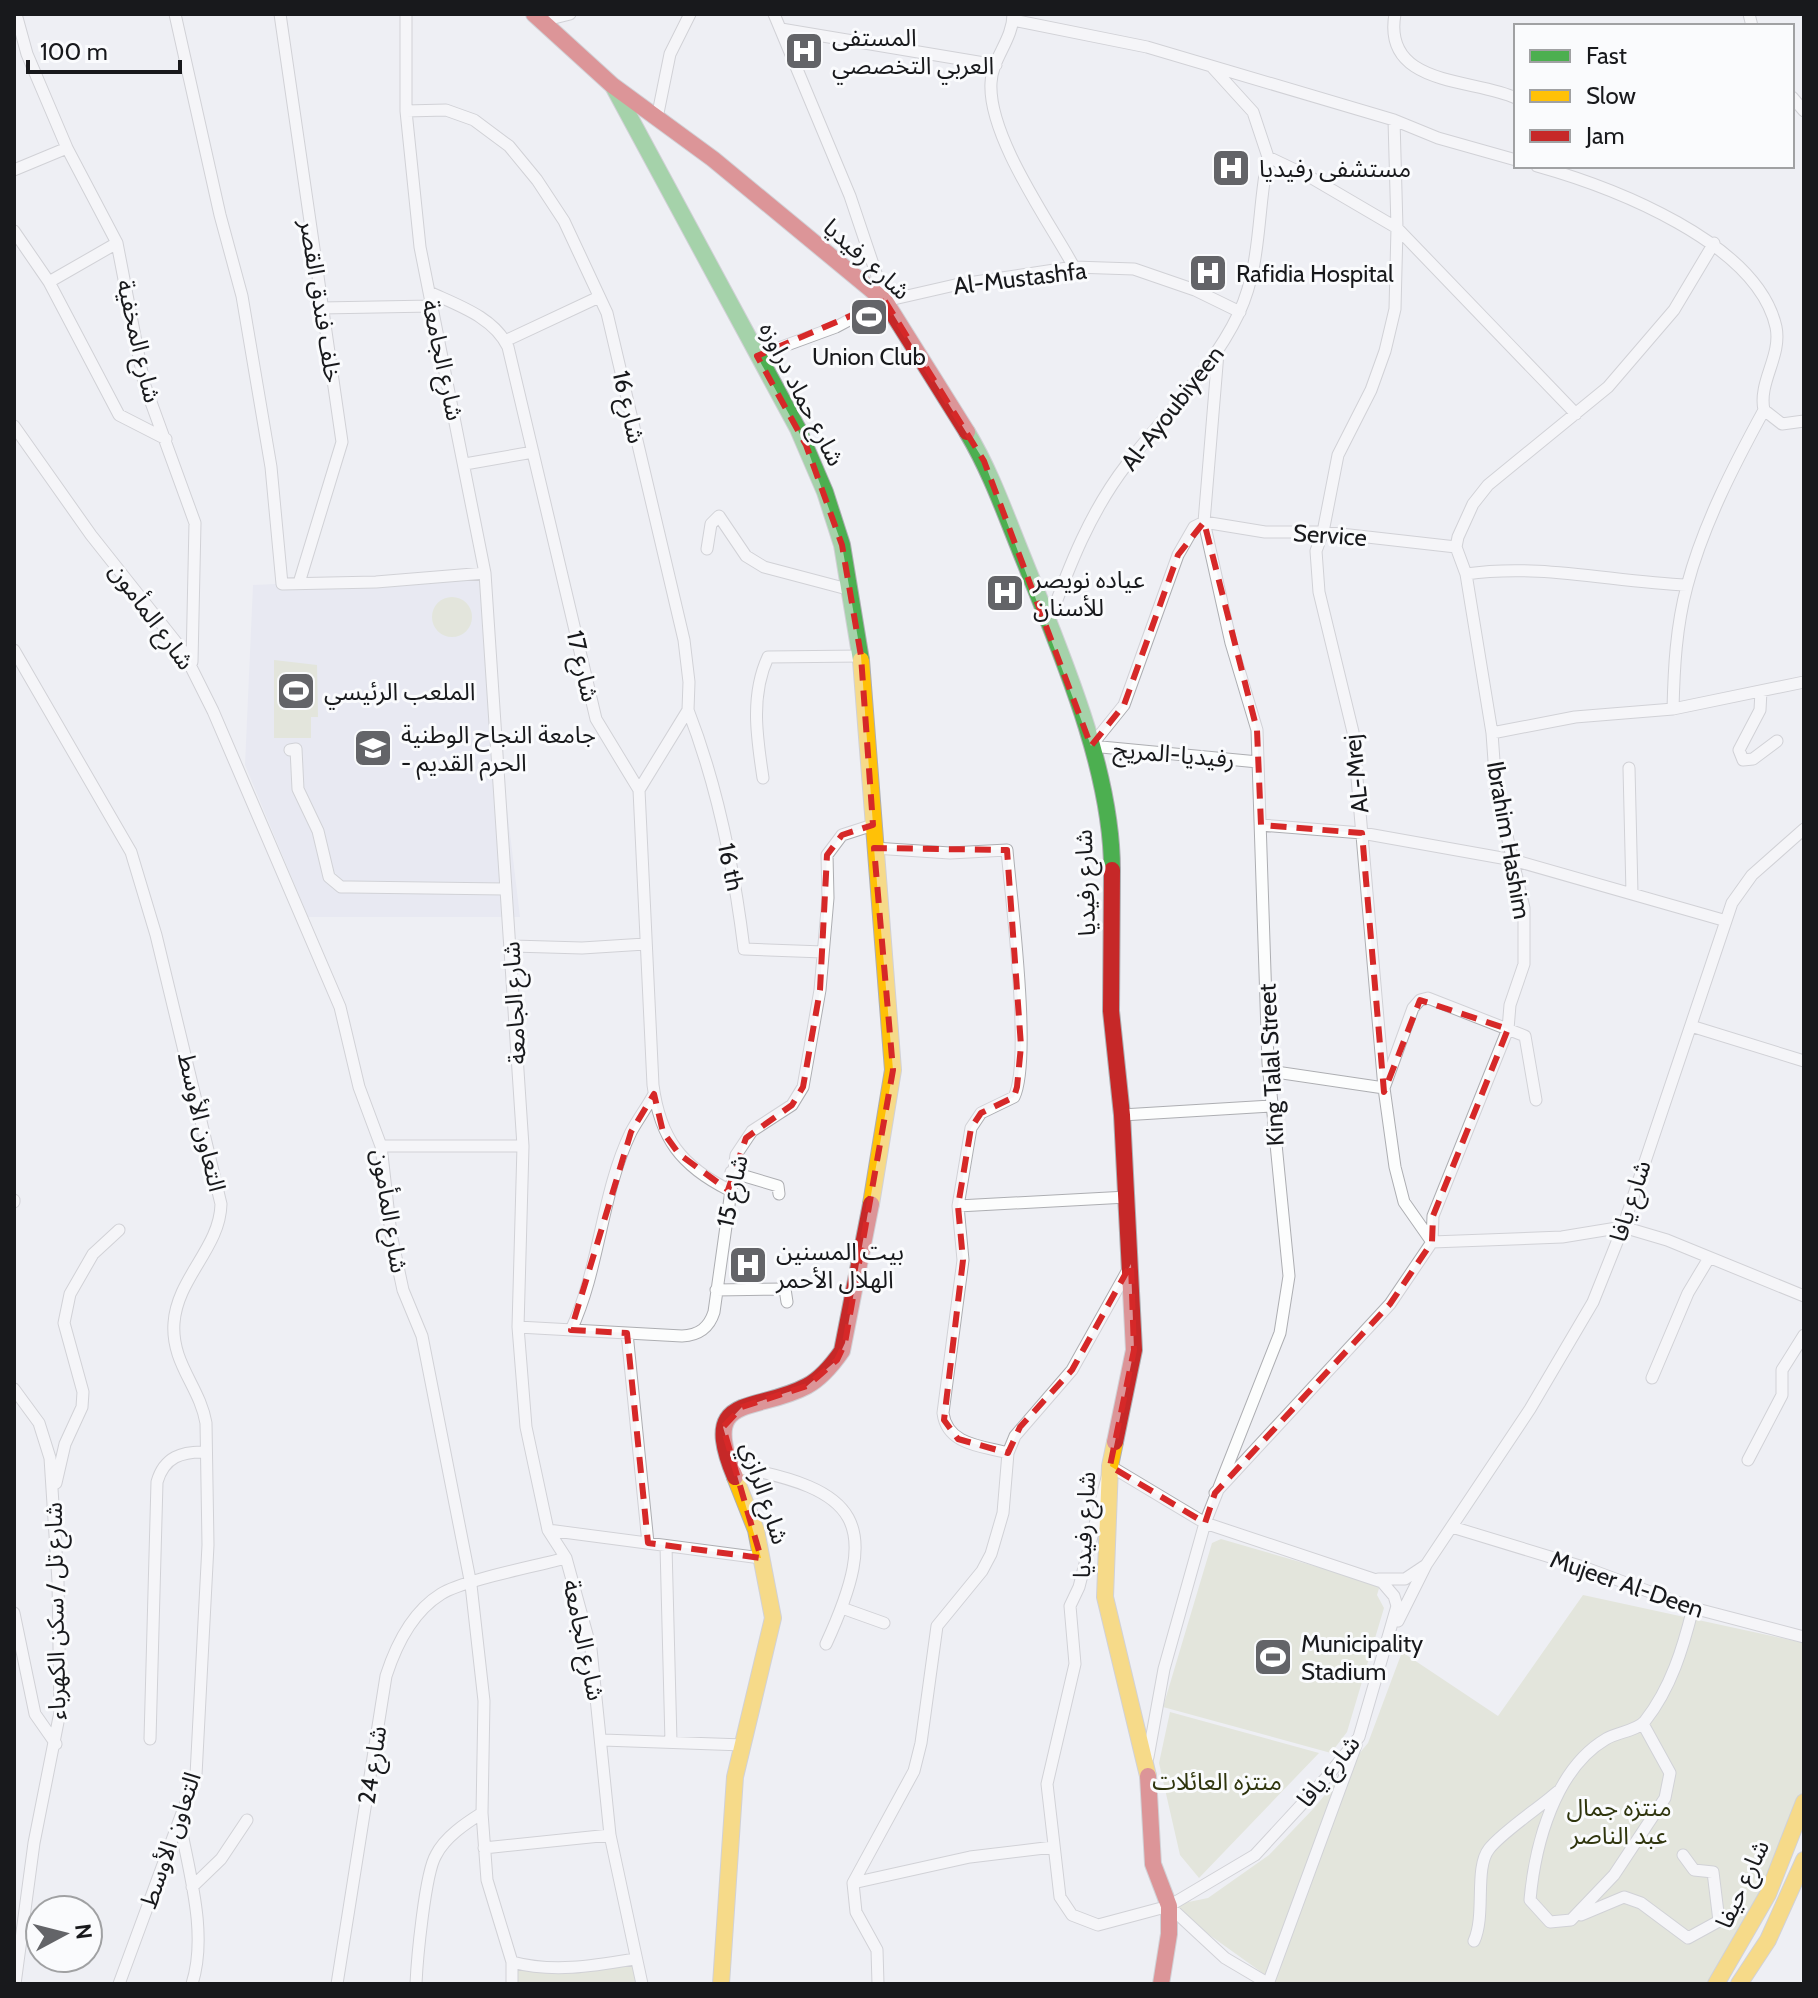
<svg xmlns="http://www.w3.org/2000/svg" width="1818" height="1998" font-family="Cabin,'Noto Sans Arabic',sans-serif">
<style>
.built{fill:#dfe3ef}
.green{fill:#d4dabf}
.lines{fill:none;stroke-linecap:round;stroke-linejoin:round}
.street-casing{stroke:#adaeb2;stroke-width:13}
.fast-casing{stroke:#adaeb2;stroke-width:18}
.slow-casing{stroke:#adaeb2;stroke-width:18}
.jam-casing{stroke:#adaeb2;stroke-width:18}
.street{stroke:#fcfdfd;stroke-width:11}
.fast{stroke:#4caf50;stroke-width:16}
.slow{stroke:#ffc107;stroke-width:16}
.jam{stroke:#c62828;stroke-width:16}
.marked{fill:none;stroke:#d62828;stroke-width:6;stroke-dasharray:16 10;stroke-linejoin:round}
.labels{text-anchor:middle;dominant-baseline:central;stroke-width:6;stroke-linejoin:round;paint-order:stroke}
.poi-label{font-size:24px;fill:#18191c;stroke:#fafbfd;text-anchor:start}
.street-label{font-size:24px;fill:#18191c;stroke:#fafbfd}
.park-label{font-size:24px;fill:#2f350d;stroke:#fafbfd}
</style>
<rect width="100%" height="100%" fill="#eeeff4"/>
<path class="built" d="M 479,574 L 520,917 L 308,917 L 245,765 L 253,585 Z"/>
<path class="green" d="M432 617a20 20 0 1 1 40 0a20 20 0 1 1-40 0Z
M 274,660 L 317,665 L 318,717 L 311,717 L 311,738 L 274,738 Z
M 1221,1539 L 1380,1585 L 1377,1595 L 1384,1608 L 1347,1732 L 1331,1753 L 1163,1707 L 1212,1543 Z
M 1583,1595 L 1804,1643 L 1804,1794 L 1745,1936 L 1713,1984 L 1278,1984 L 1169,1906 L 1208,1898 L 1269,1855 L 1314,1808 L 1368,1743 L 1402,1652 L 1498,1716 Z
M 1170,1712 L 1319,1753 L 1199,1878 L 1180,1855 L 1159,1763 Z
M 631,1963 L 638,1984 L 517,1984 L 517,1967 Z"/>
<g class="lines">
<g class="street-casing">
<path id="street" d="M 16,14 L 27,54 L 67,148 L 117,243 L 144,383 L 195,523 L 192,662
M 175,14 L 220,215 L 242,296 L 271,467 L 282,584 L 376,582 L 485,573
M 280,14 L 342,442 L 299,583
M 406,14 L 406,111 L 420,247 L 485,573 L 523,1146 L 518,1327 L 526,1427 L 548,1530 L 566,1558 L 591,1649 L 610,1835 L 642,1984
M 774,14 L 850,196 L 885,300
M 1013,14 C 1013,40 992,58 991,83 C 988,136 1048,220 1074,267
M 1395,14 C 1382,87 1473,78 1516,98
M 1749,14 L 1752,26
M 1013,20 L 1147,47 L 1394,120 L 1438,138 L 1516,160
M 542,21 L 570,14
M 781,29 L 996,65
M 1213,68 L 1253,112 L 1268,157
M 1792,97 L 1804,111
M 406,111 L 446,110 L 474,120 L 509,146 L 537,180 L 564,221 L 607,313 L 684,640 L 689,682 L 688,710 L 639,790
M 657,118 L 670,54 L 690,14
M 1394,120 L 1397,228 L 1395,309 L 1385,351 L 1371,390 L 1338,455 L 1323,532 L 1316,551 L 1319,592 L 1353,732 L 1384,1088 L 1395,1167 L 1404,1202 L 1432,1242 L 1562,1237 L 1623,1227 L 1667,1240 L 1804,1296
M 1268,157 L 1310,177 L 1397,228 L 1576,414
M 1537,166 C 1612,187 1757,242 1776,327 C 1782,356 1758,382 1764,410 L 1782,424 L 1804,421
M 14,170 L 67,148
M 14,231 L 49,282 L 119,415 L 166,439
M 49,282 L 117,243
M 429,292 C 457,305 494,317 508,347 L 596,719 L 639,790 L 653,1085 C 660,1138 681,1166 729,1190
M 321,308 L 432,306
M 505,341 L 599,297
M 757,356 L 836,327 L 885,301 L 955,285 L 1074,267 L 1134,269 L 1195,290 L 1240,312
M 14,426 L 91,535 L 183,651 L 213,711 L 340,1007 L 359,1087 L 381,1146 L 391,1234 L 403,1290 L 422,1336 L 471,1585 L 484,1701 L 482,1813 L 487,1880 L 512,1962 L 512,1984
M 465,464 L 533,452
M 707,549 L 711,524 L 719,516 L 746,556 L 764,567 L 851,590
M 1466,574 C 1540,563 1613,582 1687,585
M 1049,622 C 1069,566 1090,512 1127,464 C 1165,414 1212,370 1239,313 C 1262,263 1257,210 1268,157
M 14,650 L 131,852 L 156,935 L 221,1204 C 220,1248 177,1278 174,1323 C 171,1363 200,1387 206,1423 L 208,1545 L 196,1775 L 119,1984
M 1761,691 L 1760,710 L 1739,750 L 1743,760 L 1753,759 L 1777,741
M 1673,709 C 1674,668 1676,627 1687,586 C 1703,525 1734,465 1764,410
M 688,710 C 718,787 734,868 744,949 L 823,952
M 1492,733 L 1575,717 L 1673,709 L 1804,682
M 1091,746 L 1124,705 L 1178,555 L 1194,527 L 1204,522 L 1265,532 L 1323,532 L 1456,547
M 1091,746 L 1258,762
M 290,750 L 296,749 L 298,789 L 318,831 L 329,877 L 341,887 L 350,887 L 504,889
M 1629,768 L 1632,893
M 763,778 C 757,738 750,696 768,657 L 861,656
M 1261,825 L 1362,833 L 1513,860 L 1723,920
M 874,848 L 950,853 L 1007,850 C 1011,898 1032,1060 1014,1097 L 981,1113 L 971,1128 L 958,1206 L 963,1260 L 943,1413 C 947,1445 982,1446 1008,1453
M 513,946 L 582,948 L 645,944
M 1691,1026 L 1804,1061
M 1269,1071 L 1384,1088 L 1413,1008 L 1420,1000 L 1428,998 L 1525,1036 L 1536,1100
M 1122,1115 L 1271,1106
M 381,1146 L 523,1146
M 731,1172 L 778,1186 L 779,1194
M 14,1200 L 14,1202
M 958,1206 L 1127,1197
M 716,1290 L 785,1289 L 787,1302
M 518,1327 L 682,1336 C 699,1335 709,1328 714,1312 L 736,1155 L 752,1131 L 792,1105 L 803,1087 L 820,990 L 828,898 L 827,855 L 842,835 L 873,825
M 571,1330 C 600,1268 601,1194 631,1132 C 638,1119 647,1107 654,1094
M 627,1333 L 648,1543
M 1652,1378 L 1688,1293 L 1709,1258
M 14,1389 L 39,1423 L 50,1458 L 58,1581 L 60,1712 L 34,1843 L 15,1984
M 1748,1460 L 1782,1395 L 1782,1370 L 1804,1335
M 731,1466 C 861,1489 882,1522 826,1644
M 1110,1466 L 1205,1523 L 1382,1582 L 1394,1596 L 1397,1606 L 1359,1737 L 1326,1778 L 1255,1855 L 1169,1906 L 1098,1925 L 1072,1915 L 1060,1897 L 1047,1784 L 1075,1664 L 1070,1606 L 1079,1587 Z
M 56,1483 L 65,1444 L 82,1407 L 83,1392 L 64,1323 L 70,1294 L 93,1254 L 119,1230
M 1215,1493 L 1390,1304 L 1432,1242 L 1433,1216 L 1508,1029 L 1510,1005 L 1524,964 L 1524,908 L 1496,789 L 1492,733 L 1466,574 L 1456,547 L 1458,537 L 1473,504 L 1488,485 L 1608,387 L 1674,310 L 1714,243
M 1452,1527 L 1583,1567 L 1693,1608 L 1804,1637
M 548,1530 L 761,1558
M 666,1546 L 671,1742
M 1426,1565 L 1530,1409 L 1593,1302 L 1623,1227 L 1732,903 L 1752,875 L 1804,829
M 1378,1579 L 1405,1579 L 1426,1565 L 1398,1621
M 842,1608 L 884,1623
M 14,1613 L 35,1714 L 56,1744
M 1643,1724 L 1670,1773 L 1665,1798 L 1614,1875 L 1571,1920 L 1550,1922 L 1530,1900 C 1535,1844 1555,1769 1606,1739 C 1617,1732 1637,1731 1645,1721 C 1671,1688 1683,1648 1693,1608
M 150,1739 L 157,1482 C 164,1457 182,1451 206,1452
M 603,1740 L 743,1745
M 1148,1757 L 1164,1669 L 1205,1523 L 1280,1333 L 1289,1276 L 1268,1063 L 1257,730 L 1231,643 L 1204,522 L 1218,353
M 180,1823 C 189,1873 208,1934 192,1984
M 484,1848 L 610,1835
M 853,1883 L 970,1857 L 1053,1847
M 192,1887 L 221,1859 L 247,1820
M 1169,1906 L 1225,1958 L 1269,1984
M 1581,1915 L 1624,1897 L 1641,1903 L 1688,1938 L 1719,1921 L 1713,1872 L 1694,1870 L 1683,1855
M 1474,1941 C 1486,1915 1474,1868 1489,1849 C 1502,1832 1539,1808 1557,1792
M 512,1962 C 553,1973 593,1966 635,1959
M 337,1984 L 386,1676 C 396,1645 412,1612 441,1594 C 463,1580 537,1566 566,1558
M 416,1984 C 417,1960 425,1873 436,1855 C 445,1837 466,1823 482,1813
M 878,1984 L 877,1950 L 856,1912 L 853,1883 L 914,1771 L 921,1743 L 937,1626 L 982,1571 L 991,1554 L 1003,1513 L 1008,1453 L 1015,1436 L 1072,1370 L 1129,1268
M 1268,1984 L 1356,1745"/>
</g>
<g class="fast-casing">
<path id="fast" d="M 614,88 L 798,429 L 825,492 L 842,545 L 861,660
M 967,432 C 991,472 1006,516 1024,560 C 1061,653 1112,769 1112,870"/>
</g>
<g class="slow-casing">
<path id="slow" d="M 861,660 L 893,1070 L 871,1204
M 1115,1442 L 1110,1466 L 1105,1597 L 1148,1776
M 721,1984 L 735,1777 L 773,1618 L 756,1530 L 735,1477
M 1716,1984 L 1768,1894 L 1804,1802
M 1739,1984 L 1768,1940 L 1804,1860"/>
</g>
<g class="jam-casing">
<path id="jam" d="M 534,14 L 612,85 L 713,159 L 885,301 L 967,432
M 1112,870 L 1111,1011 L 1122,1115 L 1134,1350 L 1115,1442
M 735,1477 C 699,1391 755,1414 807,1386 C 822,1378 833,1364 842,1351 L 871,1204
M 1148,1776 L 1153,1864 L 1169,1906 L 1169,1934 L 1161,1984"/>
</g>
<use href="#street" class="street"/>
<use href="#fast" class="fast"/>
<use href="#slow" class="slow"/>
<use href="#jam" class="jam"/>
</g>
<path d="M0 0H1818V1998H0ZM 885,301 L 984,461 L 1091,746 L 1124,705 L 1178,555 L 1204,522 L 1257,730 L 1261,825 L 1362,833 L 1384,1092 L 1420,1000 L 1508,1029 L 1433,1216 L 1432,1242 L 1390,1304 L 1215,1493 L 1205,1523 L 1110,1466 L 1134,1350 L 1131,1264 L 1072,1370 L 1020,1427 L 1008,1453 L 958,1439 L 944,1420 L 963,1260 L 958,1206 L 971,1128 L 981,1113 L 1014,1097 L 1017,1087 L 1021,1046 L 1007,850 L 874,848 L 893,1070 L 845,1343 L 837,1360 L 807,1386 L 742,1407 L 723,1427 L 761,1558 L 648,1543 L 627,1333 L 571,1330 L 631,1132 L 654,1094 L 663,1132 L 679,1154 L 728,1190 L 746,1138 L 792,1105 L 803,1087 L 820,990 L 827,855 L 842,835 L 873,825 L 861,656 L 842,545 L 806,445 L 757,356 Z" fill="#eeeff4" fill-opacity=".55" fill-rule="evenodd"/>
<path class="marked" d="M 885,301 L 984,461 L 1091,746 L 1124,705 L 1178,555 L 1204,522 L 1257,730 L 1261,825 L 1362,833 L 1384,1092 L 1420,1000 L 1508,1029 L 1433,1216 L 1432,1242 L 1390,1304 L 1215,1493 L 1205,1523 L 1110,1466 L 1134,1350 L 1131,1264 L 1072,1370 L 1020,1427 L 1008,1453 L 958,1439 L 944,1420 L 963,1260 L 958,1206 L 971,1128 L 981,1113 L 1014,1097 L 1017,1087 L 1021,1046 L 1007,850 L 874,848 L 893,1070 L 845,1343 L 837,1360 L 807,1386 L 742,1407 L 723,1427 L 761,1558 L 648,1543 L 627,1333 L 571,1330 L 631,1132 L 654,1094 L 663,1132 L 679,1154 L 728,1190 L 746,1138 L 792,1105 L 803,1087 L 820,990 L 827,855 L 842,835 L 873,825 L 861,656 L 842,545 L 806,445 L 757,356 Z"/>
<defs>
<g id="hospital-square" transform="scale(2)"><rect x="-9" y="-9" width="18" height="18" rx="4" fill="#636468" stroke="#fafbfd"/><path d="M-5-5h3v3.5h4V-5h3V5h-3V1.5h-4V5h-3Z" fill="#fff"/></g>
<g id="stadium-square" transform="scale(2)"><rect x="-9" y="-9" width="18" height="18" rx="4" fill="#636468" stroke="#fafbfd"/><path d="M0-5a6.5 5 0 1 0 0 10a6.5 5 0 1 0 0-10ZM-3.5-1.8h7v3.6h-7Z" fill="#fff"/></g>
<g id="university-square" transform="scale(2)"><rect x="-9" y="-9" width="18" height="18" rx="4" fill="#636468" stroke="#fafbfd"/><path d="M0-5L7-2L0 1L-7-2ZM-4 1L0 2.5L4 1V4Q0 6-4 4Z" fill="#fff"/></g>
</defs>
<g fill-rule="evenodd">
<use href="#hospital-square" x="804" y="51"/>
<use href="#hospital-square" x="1231" y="168"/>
<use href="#hospital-square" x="1208" y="273"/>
<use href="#stadium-square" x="869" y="317"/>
<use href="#hospital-square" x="1005" y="593"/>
<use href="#stadium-square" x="296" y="691"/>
<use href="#university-square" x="373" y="748"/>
<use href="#hospital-square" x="748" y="1265"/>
<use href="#stadium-square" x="1273" y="1657"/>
</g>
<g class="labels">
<g class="poi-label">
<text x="832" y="37">المستفى<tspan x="832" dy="28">العربي التخصصي</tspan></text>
<text x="1259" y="168">مستشفى رفيديا</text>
<text x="1236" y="273">Rafidia Hospital</text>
<text x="869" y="356" text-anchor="middle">Union Club</text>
<text x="1033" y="579">عياده نويصر<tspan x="1033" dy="28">للأسنان</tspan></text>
<text x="324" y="691">الملعب الرئيسي</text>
<text x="401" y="734">جامعة النجاح الوطنية<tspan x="401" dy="28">- الحرم القديم</tspan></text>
<text x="776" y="1251">بيت المسنين<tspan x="776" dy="28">الهلال الأحمر</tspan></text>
<text x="1301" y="1643">Municipality<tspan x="1301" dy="28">Stadium</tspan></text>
</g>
<g class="street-label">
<text transform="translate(867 259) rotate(42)">شارع رفيديا</text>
<text transform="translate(1020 278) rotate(-7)">Al-Mustashfa</text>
<text transform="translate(321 301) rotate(81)">خلف فندق القصر</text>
<text transform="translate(139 341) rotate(77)">شارع المخفية</text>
<text transform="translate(443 360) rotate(78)">شارع الجامعة</text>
<text transform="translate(802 394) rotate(63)">شارع حماد دراوزه</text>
<text transform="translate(629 407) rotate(77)">شارع 16</text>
<text transform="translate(1172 408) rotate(-52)">Al-Ayoubiyeen</text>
<text transform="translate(1330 535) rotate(4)">Service</text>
<text transform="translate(152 616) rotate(54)">شارع المأمون</text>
<text transform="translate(583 666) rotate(77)">شارع 17</text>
<text transform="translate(1174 754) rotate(5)">رفيديا-المريج</text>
<text transform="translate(1356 774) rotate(-96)">AL-Mrej</text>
<text transform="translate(1509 840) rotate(80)">Ibrahim Hashim</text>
<text transform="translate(731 867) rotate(78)">16 th</text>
<text transform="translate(1085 883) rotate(-92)">شارع رفيديا</text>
<text transform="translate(514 1003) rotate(-93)">شارع الجامعة</text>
<text transform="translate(1271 1065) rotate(-93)">King Talal Street</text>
<text transform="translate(202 1122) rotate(77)">التعاون الأوسط</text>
<text transform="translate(732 1191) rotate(-78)">شارع 15</text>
<text transform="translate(1630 1201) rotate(-72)">شارع يافا</text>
<text transform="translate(390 1211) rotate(81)">شارع المأمون</text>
<text transform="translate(765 1493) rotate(72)">شارع الرازي</text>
<text transform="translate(1084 1525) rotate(-87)">شارع رفيديا</text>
<text transform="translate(1627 1584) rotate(19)">Mujeer Al-Deen</text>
<text transform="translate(55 1611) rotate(-91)">شارع تل / سكن الكهرباء</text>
<text transform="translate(584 1640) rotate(78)">شارع الجامعة</text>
<text transform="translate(372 1765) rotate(-81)">شارع 24</text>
<text transform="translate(1328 1771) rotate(-51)">شارع يافا</text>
<text transform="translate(170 1840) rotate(-71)">التعاون الأوسط</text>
<text transform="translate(1742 1884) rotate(-65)">شارع حيفا</text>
</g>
<g class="park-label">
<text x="1217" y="1781">منتزه العائلات</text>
<text x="1619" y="1807">منتزه جمال<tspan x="1619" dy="28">عبد الناصر</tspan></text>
</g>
</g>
<rect width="1818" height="1998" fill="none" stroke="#18191c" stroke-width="32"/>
<rect x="1514" y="24" width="280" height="144" fill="#fafbfd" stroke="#a0a1a3" stroke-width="2"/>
<rect x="1530" y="50" width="40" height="12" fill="#4caf50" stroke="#a0a1a3" stroke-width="2"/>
<text x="1586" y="64" font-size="24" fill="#18191c">Fast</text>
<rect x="1530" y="90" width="40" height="12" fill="#ffc107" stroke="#a0a1a3" stroke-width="2"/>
<text x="1586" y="104" font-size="24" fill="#18191c">Slow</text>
<rect x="1530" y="130" width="40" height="12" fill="#c62828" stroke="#a0a1a3" stroke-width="2"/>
<text x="1586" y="144" font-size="24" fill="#18191c">Jam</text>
<g transform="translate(64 1934) rotate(83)"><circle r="38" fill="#fafbfd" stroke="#a0a1a3" stroke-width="2"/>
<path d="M0-6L14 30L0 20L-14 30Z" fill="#636468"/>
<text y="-12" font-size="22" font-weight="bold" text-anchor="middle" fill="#18191c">N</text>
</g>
<path d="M28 60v12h152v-12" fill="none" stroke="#18191c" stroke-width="4"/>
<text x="40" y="60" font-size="24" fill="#18191c" stroke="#fafbfd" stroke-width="6" paint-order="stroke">100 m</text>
</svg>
